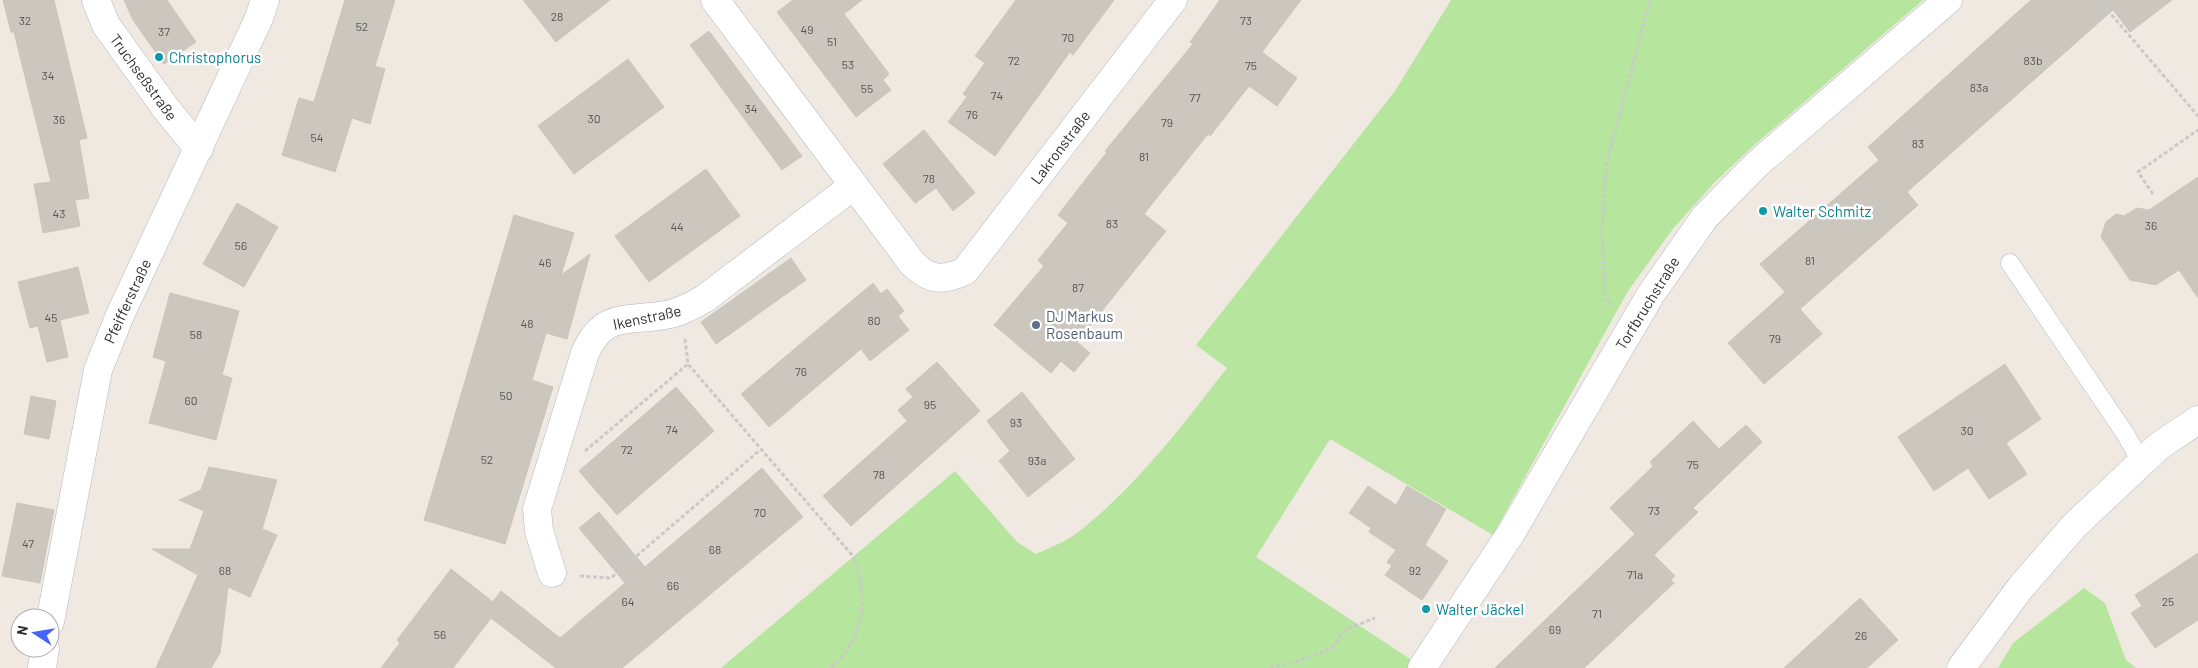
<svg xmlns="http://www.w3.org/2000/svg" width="2198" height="668" font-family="Barlow,sans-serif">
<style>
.green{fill:#b6e59e}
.building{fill:#cbc7bf;stroke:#cbc5ba}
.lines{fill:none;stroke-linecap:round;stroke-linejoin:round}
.service-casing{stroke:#b4b7c1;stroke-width:19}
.minor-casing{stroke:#b4b7c1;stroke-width:29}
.secondary-casing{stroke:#b4b7c1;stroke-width:29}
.path{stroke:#c9c9c9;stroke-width:3;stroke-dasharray:4 2.5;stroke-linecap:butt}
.service{stroke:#fff;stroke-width:18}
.minor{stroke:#fff;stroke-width:28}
.secondary{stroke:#fff;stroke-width:28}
.culture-dot{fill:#0f9aa8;stroke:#fff;stroke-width:2}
.service-dot{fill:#5c6f8a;stroke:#fff;stroke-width:2}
.labels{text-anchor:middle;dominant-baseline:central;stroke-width:5;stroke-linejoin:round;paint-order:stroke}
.number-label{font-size:12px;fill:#555452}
.culture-label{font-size:15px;fill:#0d838f;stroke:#fff;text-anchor:start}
.street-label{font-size:15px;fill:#2e2e2e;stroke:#fff}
.service-label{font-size:15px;fill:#4e5e75;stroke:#fff;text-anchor:start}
</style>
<rect width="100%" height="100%" fill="#efe9e1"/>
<path class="green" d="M 1451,0 L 1923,0 L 1752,147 L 1714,183 L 1672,230 L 1628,291 L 1493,535 L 1330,439 L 1256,557 L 1413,661 L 1408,668 L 721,668 L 955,471 L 1017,542 L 1036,554 C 1049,548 1065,542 1077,533 C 1136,487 1182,426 1227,368 L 1196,345 L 1395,91 Z
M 2084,588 L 2105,603 L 2126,660 L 2136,668 L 1998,668 L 2013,643 Z"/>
<path class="building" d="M 3,0 L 54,0 L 87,138 L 79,140 L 89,198 L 75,200 L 80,226 L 43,233 L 34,184 L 51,182 L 14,32 L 11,32 Z
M 124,0 L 167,0 L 196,42 L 164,64 L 133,20 Z
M 345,0 L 395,0 L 375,66 L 385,69 L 370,124 L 352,118 L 335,172 L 282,155 L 299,98 L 314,102 Z
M 523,0 L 610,0 L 556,42 Z
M 793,0 L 862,0 L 844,14 L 889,74 L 883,80 L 891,90 L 856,117 L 777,12 Z
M 1016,0 L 1114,0 L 1073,55 L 1070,52 L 995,156 L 948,122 L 967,97 L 963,94 L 985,63 L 975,56 Z
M 1220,0 L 1301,0 L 1262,52 L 1297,78 L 1277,106 L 1249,86 L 1210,136 L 1208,134 L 1144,214 L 1166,231 L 1077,342 L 1090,353 L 1074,372 L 1061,361 L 1051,373 L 994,325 L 1044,266 L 1038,260 L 1068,223 L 1058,215 L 1107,152 L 1105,151 L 1193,44 L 1190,42 Z
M 2031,0 L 2172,0 L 2130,32 L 2113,10 L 1907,192 L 1918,205 L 1800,309 L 1822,334 L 1764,384 L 1728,343 L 1785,292 L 1760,264 L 1879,160 L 1868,147 Z
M 709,31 L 802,156 L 782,170 L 690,45 Z
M 628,59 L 664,107 L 574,174 L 538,126 Z
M 924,130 L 975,193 L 953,211 L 936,188 L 915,203 L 883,164 Z
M 706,169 L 740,216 L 649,282 L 615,236 Z
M 2198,177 L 2198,298 L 2179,270 L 2156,285 L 2130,280 L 2101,237 L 2106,222 L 2116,214 L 2124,216 L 2137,208 L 2149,210 Z
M 237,203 L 278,227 L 244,287 L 203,264 Z
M 514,215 L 574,233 L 561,275 L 590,254 L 567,339 L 546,333 L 532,380 L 553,387 L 505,544 L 424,520 Z
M 791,258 L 806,280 L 716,344 L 701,322 Z
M 78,267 L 89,313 L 60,320 L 68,357 L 47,362 L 38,326 L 30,328 L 18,282 Z
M 873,283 L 881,294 L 887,289 L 904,311 L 898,316 L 909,330 L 870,361 L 861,349 L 769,427 L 741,394 Z
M 170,293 L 239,311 L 222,375 L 232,378 L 216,440 L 149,423 L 166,361 L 153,357 Z
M 937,362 L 980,411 L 851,526 L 823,496 L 907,421 L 898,410 L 913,397 L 906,389 Z
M 2005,364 L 2041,419 L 2006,443 L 2027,474 L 1989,499 L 1968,468 L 1934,491 L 1898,437 Z
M 676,387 L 714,431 L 617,515 L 579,471 Z
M 1022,392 L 1075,459 L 1028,497 L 999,461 L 1010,451 L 987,421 Z
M 31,396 L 56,401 L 49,439 L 24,434 Z
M 1693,421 L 1719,449 L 1746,425 L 1762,442 L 1693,508 L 1698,512 L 1654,555 L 1675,576 L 1671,580 L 1674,583 L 1584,668 L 1495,668 L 1635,534 L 1610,508 L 1653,466 L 1650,462 Z
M 209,467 L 277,480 L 262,529 L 277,535 L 250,597 L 228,587 L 220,653 L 211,668 L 156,668 L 198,575 L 152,549 L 190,549 L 204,511 L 179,500 L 201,490 Z
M 762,468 L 803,517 L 622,668 L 556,668 L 491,618 L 453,668 L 381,668 L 400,643 L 397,640 L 451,569 L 493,602 L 501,591 L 560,638 L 625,583 L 579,528 L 599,512 L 645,567 Z
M 1368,486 L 1396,505 L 1407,486 L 1446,509 L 1425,545 L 1448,561 L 1422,600 L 1385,575 L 1392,566 L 1387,562 L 1396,550 L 1369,532 L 1371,528 L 1349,513 Z
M 17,503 L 54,510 L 40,583 L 2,576 Z
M 2198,553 L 2198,620 L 2155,648 L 2131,613 L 2142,606 L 2135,595 Z
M 1860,598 L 1898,640 L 1867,668 L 1784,668 Z"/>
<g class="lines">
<g class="service-casing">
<path id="service" d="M 2010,263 L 2126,435 L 2142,464"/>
</g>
<g class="minor-casing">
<path id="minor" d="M 96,0 L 106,25 L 167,110 L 199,149
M 715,0 L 912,263 C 930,281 943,281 965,271 L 1173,0
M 552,573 L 539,531 L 537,509 L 585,353 C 604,311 626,322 665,315 C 679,313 692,306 704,299 L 853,186
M 50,622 L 98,370 L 120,315 L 259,18 L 265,0
M 42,668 L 45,648
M 1961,668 L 2021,587 L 2074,526 L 2159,446 L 2198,420"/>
</g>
<g class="secondary-casing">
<path id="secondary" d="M 1422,668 L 1511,533 L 1651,294 L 1705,217 L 1757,164 L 1948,0"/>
</g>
<path class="path" d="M 2099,0 L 2198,116
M 2153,194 L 2138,172 L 2198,130
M 1612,305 L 1605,300 L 1602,229 L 1606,166 L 1650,0
M 685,339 L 688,364 L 852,555 C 871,593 864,641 830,668
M 585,451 L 688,364
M 580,576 L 611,578 L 760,450
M 1270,668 L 1295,662 L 1332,648 L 1345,630 L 1375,618"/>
<use href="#service" class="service"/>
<use href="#minor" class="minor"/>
<use href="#secondary" class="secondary"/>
</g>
<g class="culture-dot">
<circle cx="159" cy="57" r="5"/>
<circle cx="1763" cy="211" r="5"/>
<circle cx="1426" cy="609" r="5"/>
</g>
<circle class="service-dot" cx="1036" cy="325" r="5"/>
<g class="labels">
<g class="number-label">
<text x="557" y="16">28</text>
<text x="25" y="20">32</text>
<text x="1246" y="20">73</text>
<text x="362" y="26">52</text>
<text x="807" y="29">49</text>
<text x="164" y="31">37</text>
<text x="1068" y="37">70</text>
<text x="832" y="41">51</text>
<text x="1014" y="60">72</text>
<text x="2033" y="60">83b</text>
<text x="848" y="64">53</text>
<text x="1251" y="65">75</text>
<text x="48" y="75">34</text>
<text x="1979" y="87">83a</text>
<text x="867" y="88">55</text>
<text x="997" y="95">74</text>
<text x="1195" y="97">77</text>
<text x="751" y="108">34</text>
<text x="972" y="114">76</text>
<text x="594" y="118">30</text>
<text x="59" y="119">36</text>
<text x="1167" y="122">79</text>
<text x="317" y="137">54</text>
<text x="1918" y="143">83</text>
<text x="1144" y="156">81</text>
<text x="929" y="178">78</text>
<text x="59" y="213">43</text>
<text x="1112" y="223">83</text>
<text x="2151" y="225">36</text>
<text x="677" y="226">44</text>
<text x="241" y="245">56</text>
<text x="1810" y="260">81</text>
<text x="545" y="262">46</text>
<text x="1078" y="287">87</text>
<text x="51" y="317">45</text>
<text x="874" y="320">80</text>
<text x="527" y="323">48</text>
<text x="196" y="334">58</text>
<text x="1775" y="338">79</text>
<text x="801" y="371">76</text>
<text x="506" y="395">50</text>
<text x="191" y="400">60</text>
<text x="930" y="404">95</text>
<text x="1016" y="422">93</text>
<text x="672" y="429">74</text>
<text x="1967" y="430">30</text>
<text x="627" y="449">72</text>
<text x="487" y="459">52</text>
<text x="1037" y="460">93a</text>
<text x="1693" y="464">75</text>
<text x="879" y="474">78</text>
<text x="1654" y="510">73</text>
<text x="760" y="512">70</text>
<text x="28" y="543">47</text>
<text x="715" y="549">68</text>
<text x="225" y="570">68</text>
<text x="1415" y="570">92</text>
<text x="1635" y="574">71a</text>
<text x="673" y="585">66</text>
<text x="628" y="601">64</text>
<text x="2168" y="601">25</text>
<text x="1597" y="613">71</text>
<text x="1555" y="629">69</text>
<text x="440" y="634">56</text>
<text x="1861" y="635">26</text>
</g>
<g class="culture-label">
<text x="169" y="57">Christophorus</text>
<text x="1773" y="211">Walter Schmitz</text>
<text x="1436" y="609">Walter Jäckel</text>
</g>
<g class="street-label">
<text transform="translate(144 77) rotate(54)">Truchseßstraße</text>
<text transform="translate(1060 147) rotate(-53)">Lakronstraße</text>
<text transform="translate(127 301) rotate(-65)">Pfeifferstraße</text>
<text transform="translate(1647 303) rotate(-58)">Torfbruchstraße</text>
<text transform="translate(647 317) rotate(-12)">Ikenstraße</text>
</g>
<g class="service-label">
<text x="1046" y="316">DJ Markus<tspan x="1046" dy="17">Rosenbaum</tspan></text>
</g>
</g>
<g transform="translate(35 633) rotate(282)"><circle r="24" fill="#ffffff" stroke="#ababab"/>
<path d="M0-4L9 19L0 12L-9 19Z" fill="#4264fb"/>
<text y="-8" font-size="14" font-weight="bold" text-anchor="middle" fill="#2e2e2e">N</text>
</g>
</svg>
